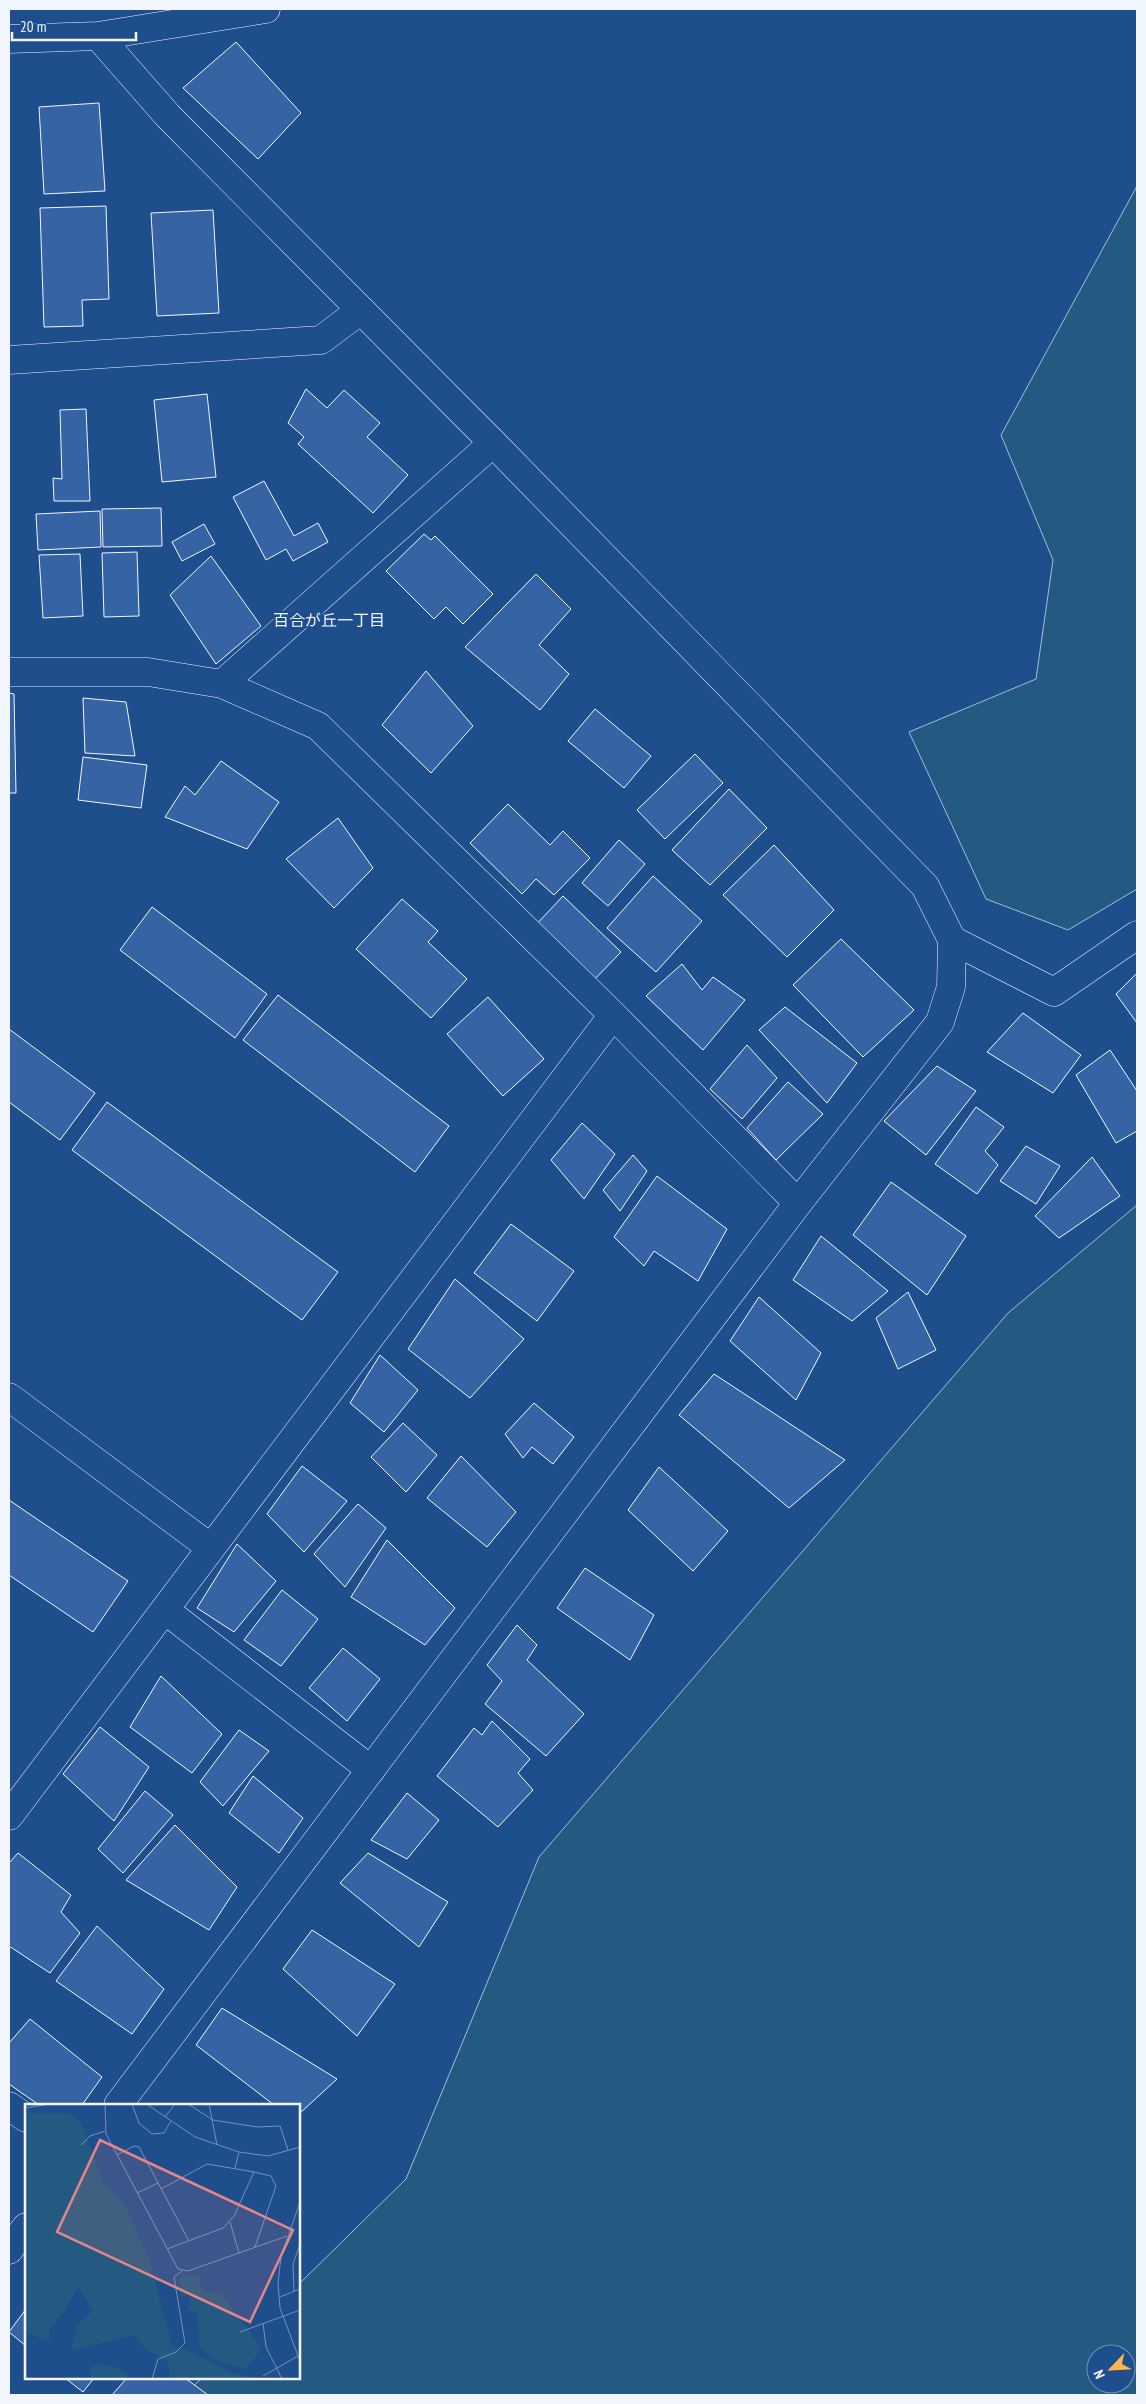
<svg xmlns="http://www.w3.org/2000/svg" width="1146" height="2404" font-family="'PT Sans Narrow','Noto Sans JP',sans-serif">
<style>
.green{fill:#245a82;stroke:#a8bbd7;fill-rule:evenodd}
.building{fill:#3563a3;stroke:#f2f6ff}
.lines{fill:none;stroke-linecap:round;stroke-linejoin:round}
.street-casing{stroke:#f2f6ff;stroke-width:29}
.secondary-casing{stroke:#f2f6ff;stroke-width:29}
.street{stroke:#1f4e8c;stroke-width:28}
.secondary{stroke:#1f4e8c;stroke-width:28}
.labels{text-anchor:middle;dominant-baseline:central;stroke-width:4;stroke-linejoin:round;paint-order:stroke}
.neighbourhood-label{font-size:16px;fill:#f2f6ff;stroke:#1f4e8c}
.inset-road{fill:none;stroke:#7391ba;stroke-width:1}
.view{fill:#e38589;fill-opacity:0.15;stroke:#e38589;stroke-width:2.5}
.inset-edge{fill:none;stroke:#f2f6ff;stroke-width:2.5}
</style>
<rect width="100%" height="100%" fill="#1f4e8c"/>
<path class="green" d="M 1137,186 L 1137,889 L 1068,930 L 986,899 L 909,732 L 1036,679 L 1053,560 L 1001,435 Z
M 1137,1205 L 1137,2395 L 184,2395 L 202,2378 L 299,2378 L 299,2284 L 406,2179 L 539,1857 L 1008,1313 ZM 1096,2354 L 1126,2354 L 1126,2384 L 1096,2384 Z"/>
<path class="building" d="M 236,42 L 301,113 L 258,159 L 183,88 Z
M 99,103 L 105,191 L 44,194 L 39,107 Z
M 106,206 L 109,299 L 82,300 L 83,326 L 44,327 L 40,208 Z
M 213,210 L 219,313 L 157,316 L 151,213 Z
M 306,389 L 327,408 L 344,390 L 380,423 L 367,437 L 408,475 L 373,513 L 298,444 L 304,437 L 288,423 Z
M 207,394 L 216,477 L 162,482 L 154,400 Z
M 86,409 L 90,501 L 54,501 L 53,478 L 62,479 L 60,410 Z
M 264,481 L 294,536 L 318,523 L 328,542 L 293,561 L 286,549 L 266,560 L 233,497 Z
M 161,508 L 162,546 L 103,547 L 102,509 Z
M 100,511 L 101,547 L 38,550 L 36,514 Z
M 204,524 L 215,544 L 182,561 L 172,542 Z
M 424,534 L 431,540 L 435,536 L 493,594 L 463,624 L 446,607 L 434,619 L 386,571 Z
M 137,552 L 139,616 L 104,617 L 102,553 Z
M 80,554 L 83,616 L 43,618 L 39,555 Z
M 211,556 L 261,626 L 216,664 L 170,595 Z
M 536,574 L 571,609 L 539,645 L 569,674 L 540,710 L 465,647 Z
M 426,671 L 473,726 L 431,773 L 382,725 Z
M 9,693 L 14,694 L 16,793 L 9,793 Z
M 83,698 L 126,702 L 135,756 L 85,753 Z
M 595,709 L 651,756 L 624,788 L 568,741 Z
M 695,754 L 723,783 L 665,839 L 637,810 Z
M 83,757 L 147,765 L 141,808 L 78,800 Z
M 221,761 L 279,802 L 247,849 L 165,817 L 185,786 L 195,795 Z
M 729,789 L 767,828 L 710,885 L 672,850 Z
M 508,804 L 550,845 L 563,831 L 590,858 L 554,895 L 536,879 L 522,894 L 470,843 Z
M 338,818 L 373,868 L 334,908 L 286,859 Z
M 619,840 L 645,864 L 608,906 L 582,883 Z
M 774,845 L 834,910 L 787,957 L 723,895 Z
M 653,876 L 702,921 L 656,972 L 607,928 Z
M 563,896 L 621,952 L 590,984 L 532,929 Z
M 402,899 L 438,931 L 428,942 L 467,979 L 431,1018 L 356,949 Z
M 152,907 L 267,994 L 235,1038 L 120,950 Z
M 841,939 L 914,1010 L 863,1057 L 793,985 Z
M 682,964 L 702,990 L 713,977 L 745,1000 L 703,1050 L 646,996 Z
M 1137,973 L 1137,1023 L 1116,994 Z
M 278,995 L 449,1126 L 415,1172 L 243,1040 Z
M 488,997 L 544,1059 L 503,1096 L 447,1034 Z
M 785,1007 L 857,1063 L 827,1103 L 759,1030 Z
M 1023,1013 L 1081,1055 L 1053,1093 L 987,1052 Z
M 9,1029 L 95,1093 L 60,1140 L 9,1102 Z
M 747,1045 L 777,1078 L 742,1119 L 710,1089 Z
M 1110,1050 L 1137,1091 L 1137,1131 L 1116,1143 L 1076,1075 Z
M 937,1066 L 976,1091 L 926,1155 L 884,1121 Z
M 788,1082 L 823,1114 L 776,1160 L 747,1128 Z
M 107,1102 L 338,1272 L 302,1320 L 72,1150 Z
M 976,1107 L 1004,1127 L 985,1151 L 998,1165 L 977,1194 L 935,1164 Z
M 582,1123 L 615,1154 L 584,1199 L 551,1160 Z
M 1026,1146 L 1060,1166 L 1036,1204 L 1000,1181 Z
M 633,1155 L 647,1171 L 620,1211 L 603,1190 Z
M 1092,1157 L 1120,1196 L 1059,1238 L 1035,1216 Z
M 657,1176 L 727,1229 L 698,1281 L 654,1251 L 644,1266 L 614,1237 Z
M 891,1182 L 966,1236 L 927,1295 L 853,1235 Z
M 511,1224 L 574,1271 L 537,1321 L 474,1273 Z
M 821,1236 L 888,1291 L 852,1321 L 793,1280 Z
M 455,1279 L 524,1339 L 470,1398 L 408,1349 Z
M 908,1292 L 936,1350 L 898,1369 L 876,1318 Z
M 759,1297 L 821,1353 L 796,1400 L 730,1341 Z
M 380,1355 L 418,1390 L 384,1432 L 350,1403 Z
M 714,1374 L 845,1460 L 789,1508 L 679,1415 Z
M 534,1403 L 574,1437 L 553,1464 L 532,1447 L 523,1458 L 505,1434 Z
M 403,1423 L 437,1455 L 406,1492 L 371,1457 Z
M 461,1456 L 516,1512 L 487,1547 L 427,1498 Z
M 302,1466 L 347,1501 L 304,1552 L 267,1514 Z
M 659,1467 L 728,1531 L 693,1571 L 628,1510 Z
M 9,1500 L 128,1581 L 93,1632 L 9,1575 Z
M 358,1504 L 386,1528 L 345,1587 L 314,1554 Z
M 387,1540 L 455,1608 L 425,1645 L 351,1597 Z
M 237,1544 L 276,1581 L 234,1632 L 197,1608 Z
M 585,1568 L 654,1615 L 630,1660 L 557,1608 Z
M 282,1590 L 318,1619 L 281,1666 L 244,1640 Z
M 517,1625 L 537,1645 L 527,1660 L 584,1714 L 546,1756 L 485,1704 L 502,1681 L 487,1665 Z
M 343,1648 L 380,1679 L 347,1721 L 309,1688 Z
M 161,1676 L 222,1734 L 192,1773 L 130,1727 Z
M 492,1721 L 530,1759 L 518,1773 L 533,1790 L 498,1827 L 437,1776 L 474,1728 L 482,1735 Z
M 100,1727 L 149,1767 L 114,1821 L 63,1774 Z
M 239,1730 L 269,1751 L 223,1806 L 200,1782 Z
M 253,1776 L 303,1818 L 279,1853 L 229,1813 Z
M 145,1791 L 173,1815 L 123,1873 L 98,1849 Z
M 407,1793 L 439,1820 L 407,1859 L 371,1840 Z
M 175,1825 L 237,1887 L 209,1930 L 126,1880 Z
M 18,1853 L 71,1895 L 61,1912 L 80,1933 L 50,1973 L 9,1946 L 9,1863 Z
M 368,1853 L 448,1902 L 419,1947 L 340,1883 Z
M 97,1926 L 164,1989 L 132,2034 L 56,1981 Z
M 312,1930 L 395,1984 L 357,2036 L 283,1969 Z
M 222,2008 L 337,2079 L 299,2114 L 299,2105 L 274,2105 L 196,2045 Z
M 30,2019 L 102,2077 L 82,2105 L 39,2105 L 9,2084 L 9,2043 Z
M 26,2309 L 26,2346 L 9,2332 Z
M 65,2378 L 94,2378 L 83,2392 Z
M 127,2378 L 185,2378 L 208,2395 L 112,2395 Z"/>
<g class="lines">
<g class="street-casing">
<path id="street" d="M 9,360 L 321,340 L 361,310
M 9,672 L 148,672 L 222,684 L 318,726 L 613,1015 L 798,1203
M 222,684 L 493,443
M 952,940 L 1054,992 L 1137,935
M 9,1397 L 211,1548
M 165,1610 L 371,1770
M 9,1816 L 613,1015
M 9,2106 L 26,2118"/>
</g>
<g class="secondary-casing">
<path id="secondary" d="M 98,36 L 168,116 L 493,443 L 925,886 L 952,940 L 951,987 L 940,1022 L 798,1203 L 118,2105
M 9,39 L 98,36 L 266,9
M 9,2250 L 26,2227"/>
</g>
<use href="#street" class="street"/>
<use href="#secondary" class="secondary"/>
</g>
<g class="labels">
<g class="neighbourhood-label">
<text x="329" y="620">百合が丘一丁目</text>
</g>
</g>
<g transform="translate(25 2104)">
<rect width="275" height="275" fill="#1f4e8c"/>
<path d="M 0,9 L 43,9 L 56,18 L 78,77 L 99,99 L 125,157 L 147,243 L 161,245 L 208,269 L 234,275 L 145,275 L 144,261 L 138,254 L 121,246 L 110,231 L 46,246 L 52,221 L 68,207 L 53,182 L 40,207 L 25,224 L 24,235 L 16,236 L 8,230 L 0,229 ZM 159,171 L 175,171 L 175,183 L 184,189 L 196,190 L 237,245 L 220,265 L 190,256 L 174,242 L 172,209 L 163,206 L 164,193 L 155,191 L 154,177 ZM 74,260 L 94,264 L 107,275 L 65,275 L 66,263 Z" fill="#245a82"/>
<path class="inset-road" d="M 80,0 L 81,30 L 153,165 L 163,167 L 262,132M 107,0 L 114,19 L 127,30 L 139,29 L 146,17M 163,0 L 188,16 L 232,23 L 255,22 L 263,46M 184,0 L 192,41M 123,1 L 170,33 L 214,48 L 243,52 L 275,43M 0,4 L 25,0M 140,13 L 150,0M 56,41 L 65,32 L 80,27M 92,51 L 109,42 L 114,43 L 164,137M 210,64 L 214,48M 229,68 L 246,72 L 251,82 L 230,143M 136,85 L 182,60 L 229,68 L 209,112 L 198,124 L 142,145M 112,89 L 133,79M 275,98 L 256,153 L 253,179 L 255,204 L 275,257M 205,118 L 214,149M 269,188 L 268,160 L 275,140M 255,193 L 275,185M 238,219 L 241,243 L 257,275M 215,228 L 275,206M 238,272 L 273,252M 127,275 L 133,255 L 151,248 L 160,239 L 149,173 L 157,167"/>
<path class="view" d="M 75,36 L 268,126 L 225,218 L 32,128 Z"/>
<rect width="275" height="275" class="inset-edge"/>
</g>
<rect width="1146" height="2404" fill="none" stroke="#f2f6ff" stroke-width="20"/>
<g transform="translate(1111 2369) rotate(245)"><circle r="24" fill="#1f4e8c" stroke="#7391ba"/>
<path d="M0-4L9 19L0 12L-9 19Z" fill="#ffb74d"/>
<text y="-8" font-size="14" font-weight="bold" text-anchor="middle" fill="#f2f6ff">N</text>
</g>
<path d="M12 32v8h124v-8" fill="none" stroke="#f2f6ff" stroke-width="2.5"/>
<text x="20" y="32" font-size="15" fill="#f2f6ff" stroke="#1f4e8c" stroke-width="4" paint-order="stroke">20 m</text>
</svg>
